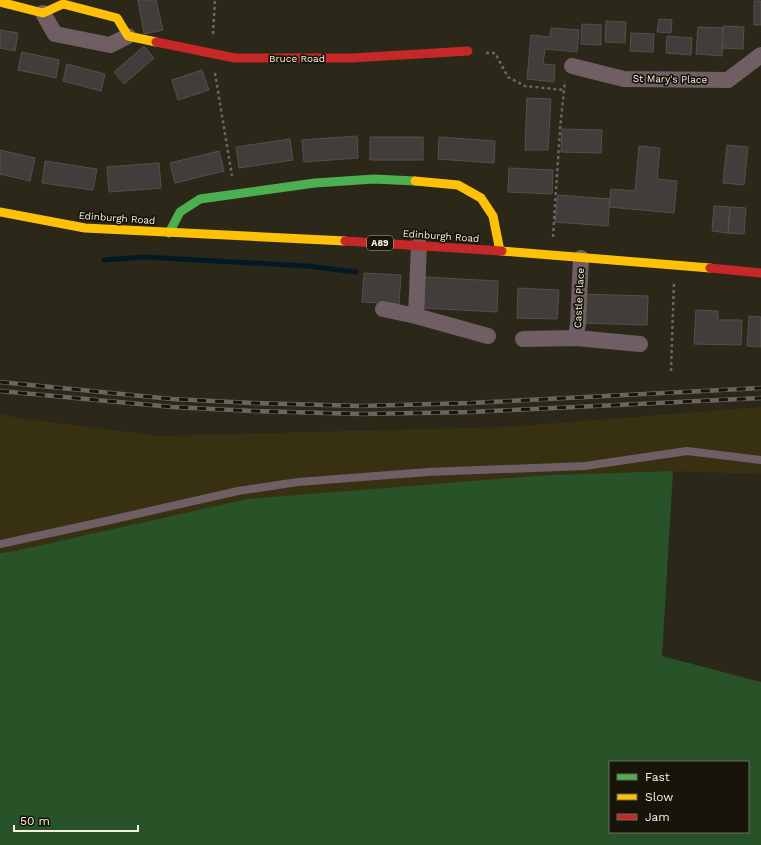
<svg xmlns="http://www.w3.org/2000/svg" width="761" height="845" font-family="'Work Sans',sans-serif">
<style>
.built{fill:#383111}
.green{fill:#285329;fill-rule:evenodd}
.lines{fill:none;stroke-linecap:round;stroke-linejoin:round}
.stream{stroke:#041924;stroke-width:5}
.building{fill:#413d3b;stroke:#55504f}
.path{stroke:#6e6464;stroke-width:2.5;stroke-dasharray:3 3;stroke-linecap:butt}
.lane{stroke:#6f5f65;stroke-width:8}
.street{stroke:#6f5f65;stroke-width:16}
.fast{stroke:#4caf50;stroke-width:9}
.slow{stroke:#ffc107;stroke-width:9}
.jam{stroke:#c62828;stroke-width:9}
.rail-casing{stroke:#6b645f;stroke-width:4.5}
.rail{stroke:#171409;stroke-width:3;stroke-dasharray:9;stroke-linecap:butt}
.labels{text-anchor:middle;dominant-baseline:central;stroke-width:3.5;stroke-linejoin:round;paint-order:stroke}
.shield{fill:#171409;stroke:#b2afa0;stroke-width:1}
.shield-label{font-size:9px;font-weight:bold;fill:#f4f1e1}
.street-label{font-size:10px;fill:#f4f1e1;stroke:#171409}
</style>
<rect width="100%" height="100%" fill="#2b2819"/>
<path class="built" d="M 761,407 L 761,474 L 673,471 L 548,475 L 0,553 L 0,414 L 18,418 L 159,436 L 507,427 Z"/>
<path class="green" d="M 673,471 L 662,656 L 761,682 L 761,845 L 0,845 L 0,553 L 15,551 L 248,499 L 548,475 ZM 610,762 L 748,762 L 748,832 L 610,832 Z"/>
<g class="lines">
<path class="stream" d="M 104,260 L 145,257 L 307,266 L 356,272"/>
</g>
<path class="building" d="M 138,0 L 156,0 L 163,30 L 144,34 Z
M 754,1 L 761,1 L 761,25 L 754,25 Z
M 659,19 L 672,20 L 671,33 L 657,32 Z
M 606,21 L 626,22 L 625,43 L 605,42 Z
M 582,24 L 601,25 L 601,45 L 581,44 Z
M 723,26 L 744,27 L 743,49 L 722,48 Z
M 698,27 L 723,28 L 722,56 L 696,54 Z
M 551,28 L 579,30 L 577,52 L 545,49 L 543,64 L 555,65 L 554,82 L 527,79 L 531,35 L 550,37 Z
M 0,30 L 18,33 L 15,51 L 0,48 Z
M 631,33 L 654,34 L 653,52 L 630,51 Z
M 667,36 L 692,38 L 691,55 L 666,53 Z
M 144,46 L 154,58 L 124,84 L 114,72 Z
M 22,52 L 59,60 L 56,78 L 18,70 Z
M 67,64 L 105,74 L 101,91 L 63,81 Z
M 202,70 L 209,90 L 178,100 L 172,80 Z
M 527,98 L 551,99 L 548,150 L 525,150 Z
M 562,129 L 602,130 L 601,153 L 561,152 Z
M 357,136 L 358,158 L 304,162 L 302,140 Z
M 370,137 L 423,137 L 423,160 L 370,160 Z
M 439,137 L 495,141 L 494,163 L 438,159 Z
M 290,139 L 293,160 L 239,168 L 236,147 Z
M 727,145 L 748,147 L 744,185 L 723,183 Z
M 639,146 L 660,148 L 657,179 L 677,181 L 674,213 L 609,207 L 611,189 L 635,191 Z
M 0,150 L 35,158 L 30,181 L 0,174 Z
M 219,151 L 224,171 L 175,183 L 170,163 Z
M 45,161 L 97,169 L 93,190 L 42,183 Z
M 159,163 L 161,188 L 109,192 L 107,167 Z
M 509,168 L 553,170 L 552,194 L 508,192 Z
M 558,195 L 610,199 L 608,226 L 555,222 Z
M 714,206 L 730,207 L 728,233 L 712,231 Z
M 730,207 L 746,208 L 744,234 L 728,233 Z
M 364,273 L 401,275 L 399,304 L 362,302 Z
M 425,277 L 498,281 L 497,312 L 423,308 Z
M 518,288 L 559,290 L 557,319 L 517,318 Z
M 579,294 L 648,296 L 647,325 L 578,323 Z
M 696,310 L 718,311 L 718,320 L 742,320 L 741,345 L 694,344 Z
M 749,316 L 761,317 L 761,347 L 747,346 Z"/>
<g class="lines">
<path class="path" d="M 213,34 L 215,0
M 486,53 L 495,53 L 508,77 L 525,86 L 564,90
M 215,73 L 232,176
M 553,237 L 560,129 L 565,81
M 671,371 L 674,282"/>
<path class="lane" d="M 0,544 L 106,521 L 238,491 L 298,482 L 428,472 L 585,466 L 687,451 L 761,460"/>
<path class="street" d="M 43,13 L 55,34 L 110,45 L 128,36
M 572,66 L 624,79 L 728,80 L 761,55
M 383,309 L 416,316 L 488,336
M 416,316 L 419,245
M 576,338 L 578,323 L 581,258
M 523,339 L 576,338 L 640,344"/>
<path class="fast" d="M 169,233 L 180,212 L 200,199 L 315,183 L 374,179 L 415,181"/>
<path class="slow" d="M 0,2 L 43,13 L 63,4 L 117,18 L 128,36 L 156,42
M 415,181 L 458,185 L 481,198 L 493,216 L 500,251
M 0,212 L 85,228 L 345,241
M 502,251 L 710,268"/>
<path class="jam" d="M 156,42 L 235,58 L 352,58 L 468,51
M 345,241 L 502,251
M 710,268 L 761,273"/>
<g class="rail-casing">
<path id="rail" d="M 0,382 L 172,399 L 253,403 L 362,406 L 471,403 L 761,388
M 0,391 L 172,407 L 253,411 L 362,414 L 471,412 L 761,398"/>
</g>
<use href="#rail" class="rail"/>
</g>
<g class="labels">
<rect class="shield" x="367" y="236" width="26" height="14" rx="3"/>
<g class="shield-label">
<text x="380" y="243">A89</text>
</g>
<g class="street-label">
<text x="297" y="58">Bruce Road</text>
<text transform="translate(670 79) rotate(1)">St Mary's Place</text>
<text transform="translate(117 218) rotate(4)">Edinburgh Road</text>
<text transform="translate(441 236) rotate(4)">Edinburgh Road</text>
<text transform="translate(579 298) rotate(-87)">Castle Place</text>
</g>
</g>
<rect x="609" y="761" width="140" height="72" fill="#171409" stroke="#6f6c5f"/>
<rect x="617" y="774" width="20" height="6" fill="#4caf50" stroke="#6f6c5f"/>
<text x="645" y="781" font-size="12" fill="#f4f1e1">Fast</text>
<rect x="617" y="794" width="20" height="6" fill="#ffc107" stroke="#6f6c5f"/>
<text x="645" y="801" font-size="12" fill="#f4f1e1">Slow</text>
<rect x="617" y="814" width="20" height="6" fill="#c62828" stroke="#6f6c5f"/>
<text x="645" y="821" font-size="12" fill="#f4f1e1">Jam</text>
<path d="M14 825v6h124v-6" fill="none" stroke="#f4f1e1" stroke-width="2"/>
<text x="20" y="825" font-size="12" fill="#f4f1e1" stroke="#171409" stroke-width="3" paint-order="stroke">50 m</text>
</svg>
